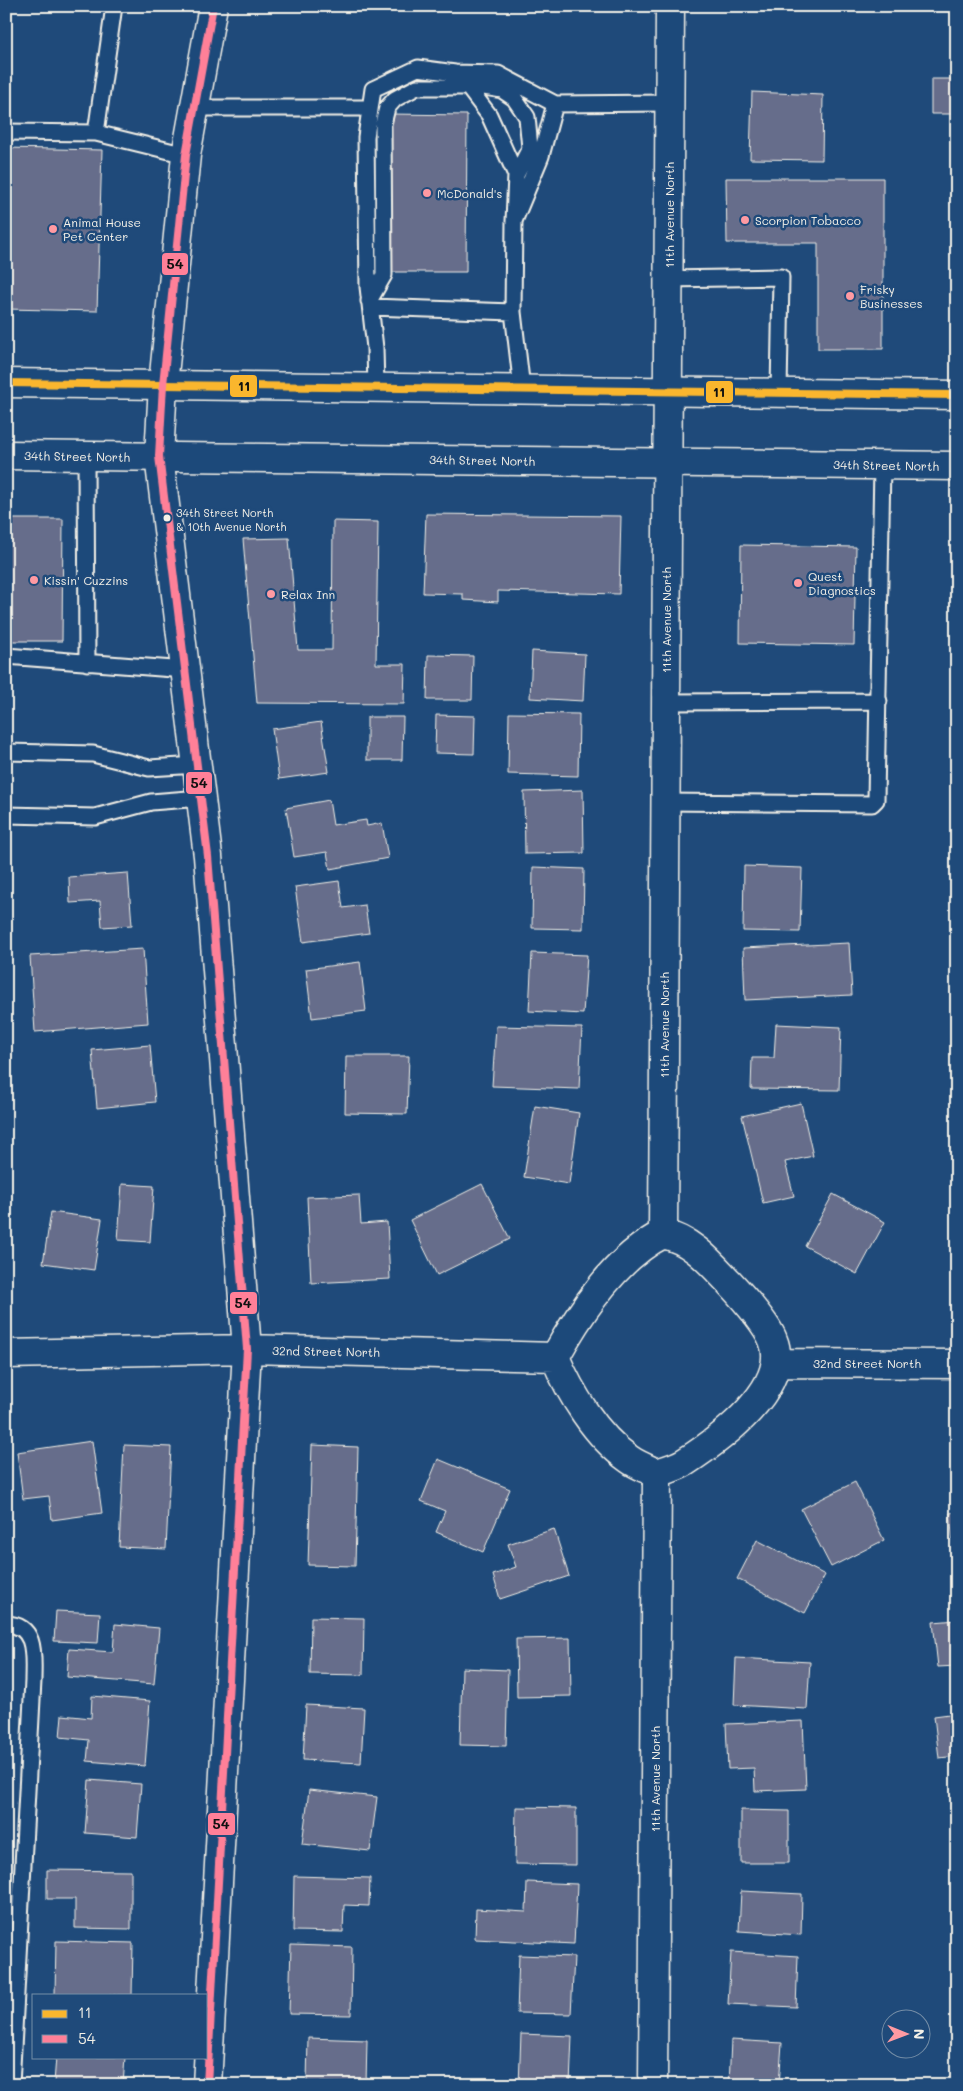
<svg xmlns="http://www.w3.org/2000/svg" width="963" height="2091" font-family="Mali,sans-serif">
<style>
.building{fill:#666d8b;stroke:#f4f1e8}
.lines{fill:none;stroke-linecap:round;stroke-linejoin:round}
.lane-casing{stroke:#f4f1e8;stroke-width:19}
.street-casing{stroke:#f4f1e8;stroke-width:31}
.highway-casing{stroke:#f4f1e8;stroke-width:31}
.lane{stroke:#1f4a7a;stroke-width:15}
.street{stroke:#1f4a7a;stroke-width:28}
.highway{stroke:#1f4a7a;stroke-width:28}
.bus-1-casing{stroke:#1f4a7a;stroke-width:11}
.bus-2-casing{stroke:#1f4a7a;stroke-width:11}
.bus-1{stroke:#fab62d;stroke-width:8}
.bus-2{stroke:#ff8098;stroke-width:8}
.poi-dot{fill:#ff9aa2;stroke:#1f4a7a;stroke-width:2}
.bus-dot{fill:#f4f1e8;stroke:#1f4a7a;stroke-width:2}
.labels{text-anchor:middle;dominant-baseline:central;stroke-width:5;stroke-linejoin:round;paint-order:stroke}
.bus-label{font-size:11px;fill:#f4f1e8;stroke:#1f4a7a;text-anchor:start}
.poi-label{font-size:12px;fill:#f4f1e8;stroke:#1f4a7a;text-anchor:start}
.street-label{font-size:12px;fill:#f4f1e8;stroke:#1f4a7a}
.line-badge{stroke:#1f4a7a;stroke-width:2}
.pale-badge-label{font-size:14px;text-anchor:middle;font-weight:bold;fill:#111}
</style>
<rect width="100%" height="100%" fill="#1f4a7a"/>
<filter id="ink" filterUnits="userSpaceOnUse"><feTurbulence type="fractalNoise" baseFrequency=".02" numOctaves="2"/><feDisplacementMap in="SourceGraphic" scale="10" xChannelSelector="R" yChannelSelector="G"/><feConvolveMatrix kernelMatrix="1 2 1 2 8 2 1 2 1" color-interpolation-filters="sRGB"/></filter>
<g filter="url(#ink)">
<path class="building" d="M 931,79 L 957,79 L 957,114 L 931,114 Z
M 752,92 L 823,95 L 822,160 L 750,159 Z
M 389,114 L 467,115 L 466,272 L 387,272 Z
M 6,148 L 102,150 L 97,311 L 6,309 Z
M 726,178 L 883,178 L 883,349 L 818,349 L 818,243 L 727,243 Z
M 426,514 L 621,516 L 619,594 L 498,591 L 498,602 L 463,600 L 463,594 L 423,593 Z
M 6,519 L 63,519 L 62,641 L 6,641 Z
M 333,521 L 378,522 L 376,664 L 405,664 L 404,704 L 257,703 L 243,539 L 289,538 L 298,650 L 332,650 Z
M 741,545 L 856,547 L 854,645 L 740,643 Z
M 532,651 L 585,654 L 583,701 L 530,698 Z
M 428,655 L 473,656 L 472,700 L 427,700 Z
M 509,713 L 579,714 L 578,776 L 508,774 Z
M 436,715 L 475,716 L 474,754 L 435,753 Z
M 367,717 L 403,717 L 402,760 L 367,760 Z
M 321,722 L 329,772 L 279,779 L 272,729 Z
M 583,790 L 584,853 L 525,854 L 524,792 Z
M 329,800 L 333,825 L 366,820 L 367,826 L 382,823 L 388,858 L 330,869 L 327,852 L 294,857 L 286,808 Z
M 744,866 L 802,868 L 800,932 L 743,931 Z
M 533,867 L 584,869 L 583,929 L 532,928 Z
M 128,873 L 132,925 L 102,927 L 100,901 L 70,903 L 69,877 Z
M 339,881 L 343,908 L 365,905 L 369,933 L 303,942 L 295,887 Z
M 849,943 L 852,995 L 745,1000 L 743,948 Z
M 143,949 L 148,1023 L 35,1032 L 30,956 Z
M 532,953 L 587,955 L 583,1014 L 529,1011 Z
M 360,962 L 366,1011 L 312,1018 L 306,969 Z
M 776,1024 L 841,1027 L 839,1090 L 751,1089 L 752,1058 L 774,1058 Z
M 496,1026 L 582,1028 L 579,1089 L 492,1086 Z
M 150,1045 L 155,1102 L 97,1108 L 92,1050 Z
M 346,1056 L 409,1056 L 407,1114 L 345,1113 Z
M 801,1103 L 813,1156 L 785,1162 L 794,1196 L 763,1203 L 742,1116 Z
M 535,1106 L 579,1113 L 569,1184 L 524,1177 Z
M 122,1184 L 154,1186 L 150,1242 L 118,1240 Z
M 482,1184 L 510,1239 L 437,1275 L 410,1220 Z
M 833,1194 L 885,1222 L 857,1274 L 805,1246 Z
M 359,1195 L 361,1224 L 387,1222 L 390,1279 L 311,1283 L 307,1197 Z
M 51,1212 L 102,1219 L 94,1270 L 43,1263 Z
M 92,1441 L 102,1513 L 52,1520 L 49,1496 L 23,1499 L 17,1452 Z
M 124,1445 L 171,1447 L 166,1549 L 119,1547 Z
M 312,1445 L 358,1447 L 355,1566 L 308,1565 Z
M 438,1459 L 510,1489 L 483,1552 L 436,1532 L 445,1511 L 421,1501 Z
M 855,1482 L 884,1540 L 831,1567 L 801,1509 Z
M 957,1512 L 957,1585 L 950,1513 Z
M 554,1529 L 569,1576 L 500,1599 L 493,1575 L 516,1567 L 508,1544 Z
M 757,1540 L 825,1575 L 805,1613 L 737,1579 Z
M 56,1611 L 100,1613 L 98,1643 L 54,1641 Z
M 311,1617 L 364,1618 L 363,1675 L 310,1674 Z
M 957,1620 L 957,1666 L 938,1667 L 933,1622 Z
M 115,1624 L 159,1628 L 154,1684 L 67,1677 L 69,1649 L 113,1652 Z
M 570,1638 L 571,1696 L 517,1697 L 516,1639 Z
M 736,1658 L 810,1662 L 807,1709 L 734,1705 Z
M 462,1668 L 508,1670 L 506,1746 L 460,1745 Z
M 92,1696 L 150,1701 L 145,1766 L 87,1761 L 89,1740 L 60,1737 L 62,1715 L 91,1718 Z
M 306,1705 L 364,1708 L 361,1763 L 303,1760 Z
M 957,1713 L 957,1756 L 939,1758 L 934,1716 Z
M 803,1721 L 806,1789 L 755,1791 L 754,1768 L 728,1769 L 726,1724 Z
M 89,1780 L 141,1784 L 137,1837 L 85,1833 Z
M 309,1790 L 377,1797 L 370,1851 L 302,1844 Z
M 516,1807 L 576,1808 L 576,1865 L 515,1864 Z
M 741,1810 L 789,1811 L 789,1863 L 741,1863 Z
M 47,1870 L 131,1871 L 131,1929 L 75,1928 L 75,1899 L 47,1899 Z
M 294,1876 L 370,1878 L 369,1906 L 344,1905 L 343,1932 L 293,1931 Z
M 527,1882 L 577,1884 L 574,1944 L 475,1939 L 476,1909 L 526,1912 Z
M 741,1891 L 802,1894 L 801,1935 L 739,1931 Z
M 56,1941 L 133,1943 L 132,1995 L 55,1995 Z
M 291,1945 L 352,1947 L 351,2015 L 289,2014 Z
M 731,1952 L 798,1956 L 796,2007 L 728,2004 Z
M 519,1955 L 574,1957 L 571,2014 L 517,2013 Z
M 521,2034 L 572,2036 L 570,2085 L 519,2085 Z
M 308,2038 L 367,2040 L 366,2084 L 307,2082 Z
M 731,2040 L 782,2043 L 779,2085 L 729,2085 Z
M 56,2057 L 125,2057 L 123,2085 L 54,2083 Z"/>
<g class="lines">
<g class="lane-casing">
<path id="lane" d="M 467,86 L 489,115 L 516,175
M 194,108 L 370,108
M 6,132 L 96,133 L 186,155
M 96,133 L 114,6
M 668,279 L 781,277 L 779,392
M 369,301 L 384,275 L 383,124 L 387,108 L 395,99 L 417,87 L 484,87 L 502,90 L 514,98 L 527,117 L 530,148 L 516,175 L 514,221
M 371,307 L 513,312
M 376,387 L 375,348 L 368,287 L 366,137 L 373,89 L 418,68 L 455,73 L 498,74 L 555,104 L 669,103
M 522,389 L 513,312 L 514,221 L 541,156 L 555,104
M 86,456 L 87,663
M 6,656 L 186,670
M 666,702 L 879,701
M 6,752 L 93,754 L 149,768 L 197,765
M 665,802 L 872,804 L 876,800 L 882,466
M 6,815 L 95,817 L 151,802 L 201,798
M 6,1624 C 38,1625 33,1658 33,1681 L 11,2085"/>
</g>
<g class="street-casing">
<path id="street" d="M 663,1234 L 670,6
M 663,1234 C 692,1240 710,1262 729,1282 C 741,1295 767,1324 773,1340 C 792,1387 719,1440 685,1462 C 677,1467 666,1470 657,1473 C 648,1469 637,1465 629,1459 C 596,1436 570,1393 555,1357 C 580,1312 616,1257 663,1234 Z
M 6,1354 L 247,1349 L 555,1357
M 777,1363 L 957,1364
M 207,2085 L 247,1349 L 208,856 L 159,456 L 163,385 L 186,155 L 213,6
M 653,2085 L 657,1473"/>
</g>
<g class="highway-casing">
<path id="highway" d="M 6,383 L 957,395
M 6,455 L 957,466"/>
</g>
<use href="#lane" class="lane"/>
<use href="#street" class="street"/>
<use href="#highway" class="highway"/>
<g class="bus-1-casing">
<path id="bus-1" d="M 6,383 L 957,395"/>
</g>
<g class="bus-2-casing">
<path id="bus-2" d="M 207,2085 L 247,1349 L 208,856 L 159,456 L 163,385 L 186,155 L 213,6"/>
</g>
<use href="#bus-1" class="bus-1"/>
<use href="#bus-2" class="bus-2"/>
</g>
</g>
<g class="poi-dot">
<circle cx="427" cy="193" r="5"/>
<circle cx="745" cy="220" r="5"/>
<circle cx="53" cy="229" r="5"/>
<circle cx="850" cy="296" r="5"/>
<circle cx="34" cy="580" r="5"/>
<circle cx="798" cy="583" r="5"/>
<circle cx="271" cy="594" r="5"/>
</g>
<circle class="bus-dot" cx="167" cy="518" r="4.5"/>
<g class="labels">
<g class="bus-label">
<text x="176" y="512">34th Street North<tspan x="176" dy="14">&amp; 10th Avenue North</tspan></text>
</g>
<g class="poi-label">
<text x="437" y="193">McDonald's</text>
<text x="755" y="220">Scorpion Tobacco</text>
<text x="63" y="222">Animal House<tspan x="63" dy="14">Pet Center</tspan></text>
<text x="860" y="289">Frisky<tspan x="860" dy="14">Businesses</tspan></text>
<text x="808" y="576">Quest<tspan x="808" dy="14">Diagnostics</tspan></text>
<text x="44" y="580">Kissin' Cuzzins</text>
<text x="281" y="594">Relax Inn</text>
</g>
<g class="street-label">
<text transform="translate(669 215) rotate(-90)">11th Avenue North</text>
<text transform="translate(77 456) rotate(1)">34th Street North</text>
<text transform="translate(482 460) rotate(1)">34th Street North</text>
<text transform="translate(886 465) rotate(1)">34th Street North</text>
<text transform="translate(666 620) rotate(-90)">11th Avenue North</text>
<text transform="translate(664 1025) rotate(-90)">11th Avenue North</text>
<text transform="translate(326 1351) rotate(1)">32nd Street North</text>
<text x="867" y="1363">32nd Street North</text>
<text transform="translate(655 1779) rotate(-90)">11th Avenue North</text>
</g>
</g>
<g class="line-badge">
<rect x="161" y="252" width="28" height="24" rx="5" fill="#ff8098"/>
<rect x="229" y="374" width="29" height="24" rx="5" fill="#fab62d"/>
<rect x="705" y="380" width="29" height="24" rx="5" fill="#fab62d"/>
<rect x="185" y="771" width="28" height="24" rx="5" fill="#ff8098"/>
<rect x="229" y="1291" width="29" height="24" rx="5" fill="#ff8098"/>
<rect x="207" y="1812" width="29" height="24" rx="5" fill="#ff8098"/>
</g>
<g class="pale-badge-label">
<text x="175" y="269">54</text>
<text x="244" y="391">11</text>
<text x="719" y="397">11</text>
<text x="199" y="788">54</text>
<text x="243" y="1308">54</text>
<text x="221" y="1829">54</text>
</g>
<rect width="963" height="2091" fill="none" stroke="#1f4a7a" stroke-width="25"/>
<rect x="12" y="12" width="938" height="2066" fill="none" stroke="#f4f1e8" stroke-width="2" filter="url(#ink)"/>
<rect x="32" y="1994" width="175" height="65" fill="#1f4a7a" stroke="#748da6"/>
<rect x="42" y="2010" width="25" height="8" fill="#fab62d" stroke="#748da6"/>
<text x="78" y="2018" font-size="15" fill="#f4f1e8">11</text>
<rect x="42" y="2035" width="25" height="8" fill="#ff8098" stroke="#748da6"/>
<text x="78" y="2044" font-size="15" fill="#f4f1e8">54</text>
<g transform="translate(906 2034) rotate(91)"><circle r="24" fill="#1f4a7a" stroke="#748da6"/>
<path d="M0-4L9 19L0 12L-9 19Z" fill="#ff9aa2"/>
<text y="-8" font-size="14" font-weight="bold" text-anchor="middle" fill="#f4f1e8">N</text>
</g>
</svg>
